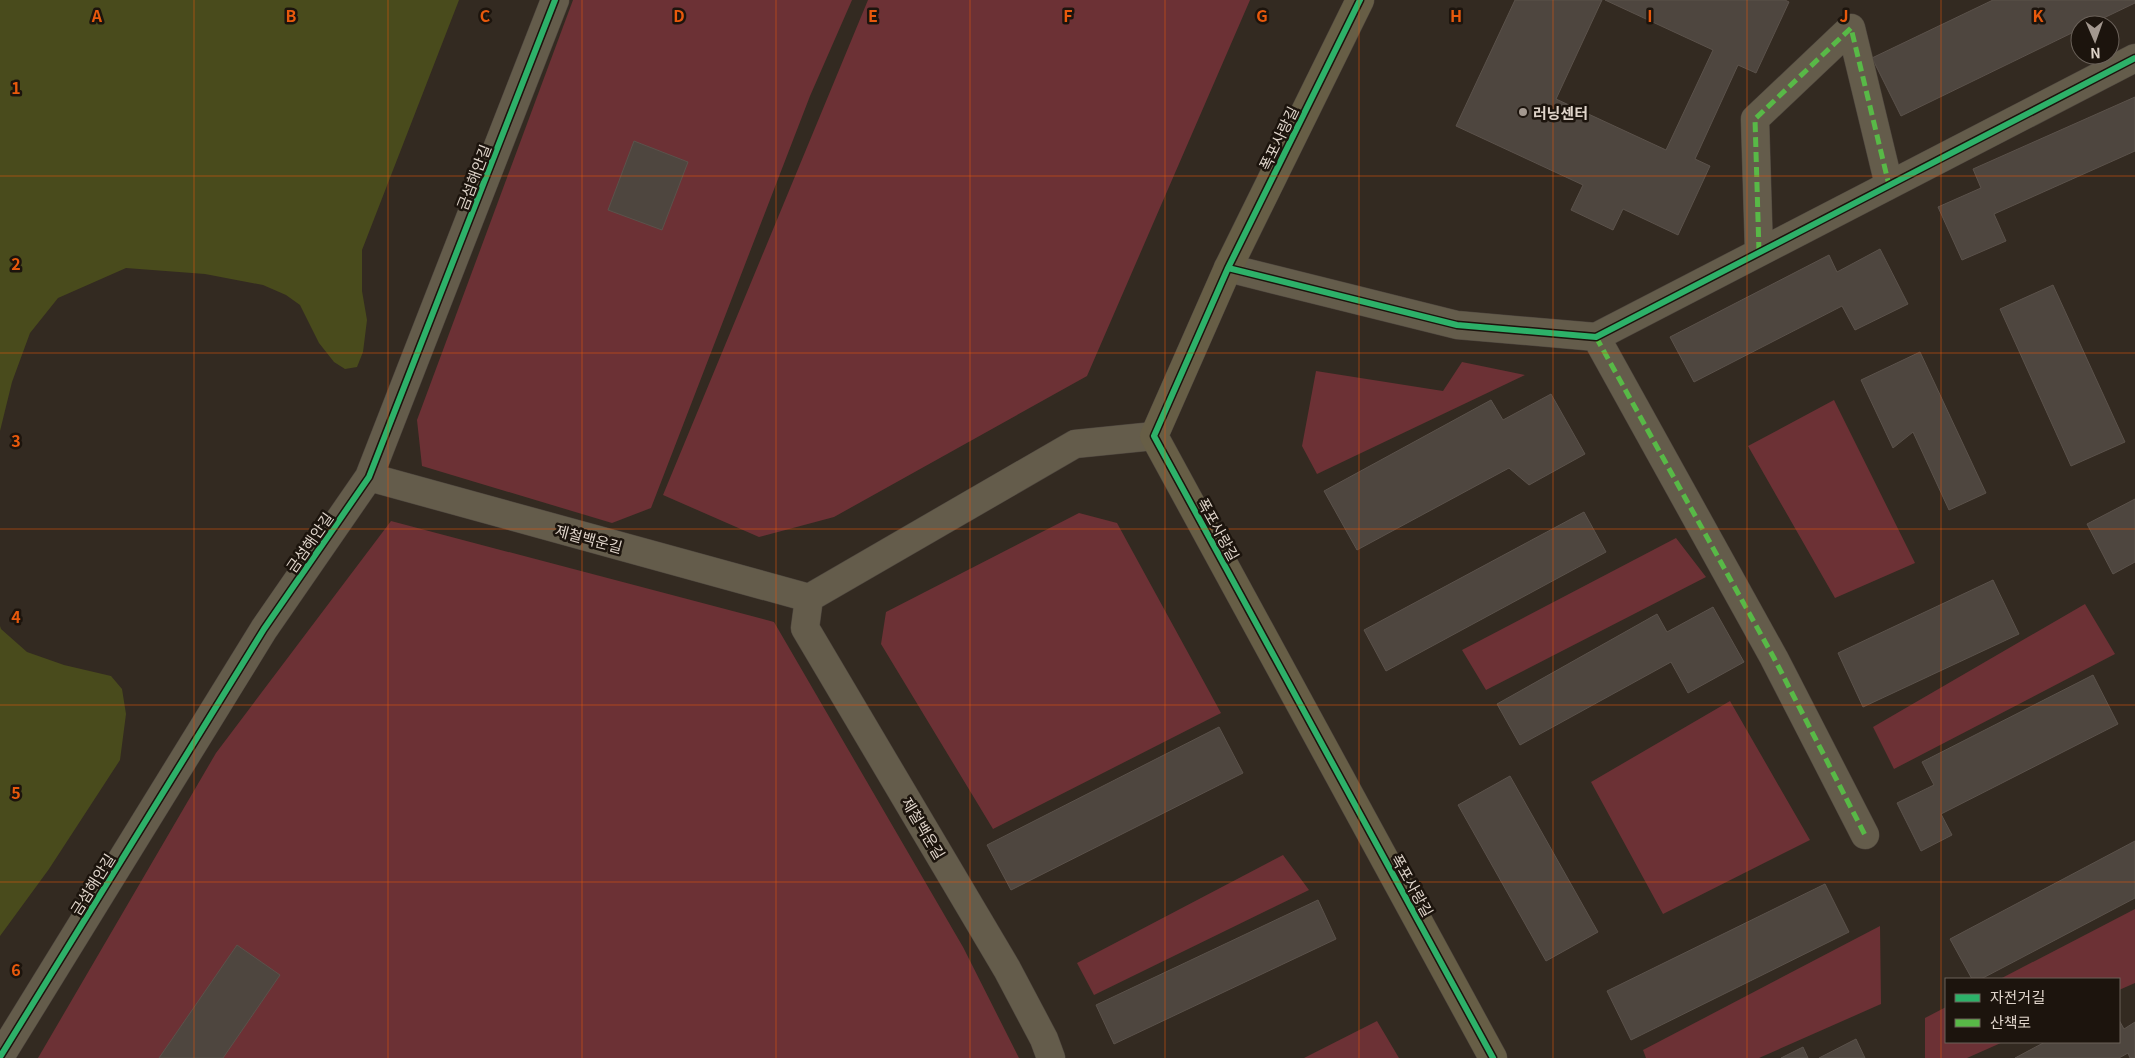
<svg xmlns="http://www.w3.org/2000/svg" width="2135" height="1058" font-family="Georgia,'Noto Sans KR',serif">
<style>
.green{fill:#6c3135}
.water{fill:#494b1c}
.building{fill:#4e463f;stroke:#5b524b}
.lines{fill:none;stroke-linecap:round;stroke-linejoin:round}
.street-casing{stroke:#4d453e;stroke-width:29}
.secondary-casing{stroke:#4d453e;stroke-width:29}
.street{stroke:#645c4b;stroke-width:28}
.secondary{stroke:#675e46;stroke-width:28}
.quiet{stroke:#58b947;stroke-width:5;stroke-dasharray:10 5;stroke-linecap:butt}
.cycleway-casing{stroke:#1c140d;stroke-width:9}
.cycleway{stroke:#2db169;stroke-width:6}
.grid{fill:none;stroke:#e8590c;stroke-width:1;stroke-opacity:0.55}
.poi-dot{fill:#a3988f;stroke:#1c140d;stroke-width:2}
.labels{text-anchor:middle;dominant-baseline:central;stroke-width:5;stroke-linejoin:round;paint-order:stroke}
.poi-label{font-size:15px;font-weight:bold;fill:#dfd4ca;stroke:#1c140d;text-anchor:start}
.street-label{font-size:15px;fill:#dfd4ca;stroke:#1c140d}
.grid-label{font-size:16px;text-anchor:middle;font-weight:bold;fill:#e8590c;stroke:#1c140d;stroke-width:5;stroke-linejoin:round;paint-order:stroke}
</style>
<rect width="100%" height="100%" fill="#332a21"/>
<path class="green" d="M 573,0 L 852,0 L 810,96 L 651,508 L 612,523 L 422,466 L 417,420 Z
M 868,0 L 1250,0 L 1087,376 L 834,517 L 759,537 L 663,495 Z
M 1462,362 L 1525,375 L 1317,474 L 1302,446 L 1316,371 L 1443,391 Z
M 1834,400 L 1915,563 L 1835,598 L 1748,446 Z
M 1079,513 L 1117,523 L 1221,713 L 993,829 L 881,644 L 886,612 Z
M 391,521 L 774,622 L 963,947 L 1019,1058 L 38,1058 L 216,753 Z
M 1676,538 L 1706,577 L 1486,690 L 1462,650 Z
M 2085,604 L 2115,654 L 1894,769 L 1873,727 Z
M 1730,701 L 1810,840 L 1663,914 L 1591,782 Z
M 1283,855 L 1309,890 L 1094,995 L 1077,963 Z
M 2135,909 L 2135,983 L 2119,990 L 2119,979 L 2000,979 Z
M 1880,926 L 1881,1004 L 1759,1058 L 1646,1058 L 1643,1050 Z
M 1946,1007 L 1946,1042 L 2003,1042 L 1967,1058 L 1925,1058 L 1925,1018 Z
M 1377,1021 L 1399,1058 L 1304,1058 Z"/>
<path class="water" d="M 0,0 L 459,0 L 362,250 L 362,291 L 367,320 L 363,352 L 357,367 L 345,369 L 334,362 L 319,343 L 300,305 L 286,295 L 263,285 L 205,274 L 126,268 L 58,298 L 30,333 L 12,382 L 0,431 Z
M 0,626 L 1,629 L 27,652 L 64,665 L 111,676 L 122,689 L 126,714 L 120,760 L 49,869 L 0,936 Z"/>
<path class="building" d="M 1515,0 L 1602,0 L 1556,99 L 1666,150 L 1713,50 L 1605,0 L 1785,0 L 1789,2 L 1756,73 L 1738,65 L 1695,159 L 1710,166 L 1678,235 L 1623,209 L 1613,230 L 1571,210 L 1583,185 L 1456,126 Z
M 1993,0 L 2135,0 L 2135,3 L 2089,25 L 2080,25 L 2080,29 L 1901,116 L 1872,58 Z
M 2135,97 L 2135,151 L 1994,214 L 2006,241 L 1962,260 L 1938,207 L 1981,188 L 1973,169 Z
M 634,141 L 688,162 L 662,230 L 608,210 Z
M 1880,249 L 1908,304 L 1855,330 L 1842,306 L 1694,382 L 1670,337 L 1829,255 L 1837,272 Z
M 2053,285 L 2125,442 L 2071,466 L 2000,309 Z
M 1920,352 L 1986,493 L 1949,510 L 1913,432 L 1893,448 L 1861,380 Z
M 1551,394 L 1585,454 L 1529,485 L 1509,468 L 1357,550 L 1324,491 L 1491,400 L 1503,420 Z
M 2135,499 L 2135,562 L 2113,574 L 2087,524 Z
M 1584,512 L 1606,552 L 1386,671 L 1364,630 Z
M 1993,580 L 2019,634 L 1863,707 L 1838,653 Z
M 1713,607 L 1744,662 L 1688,693 L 1671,662 L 1520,745 L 1497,704 L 1657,614 L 1667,632 Z
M 2093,675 L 2118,724 L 1941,814 L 1952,835 L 1921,851 L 1897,803 L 1934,785 L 1922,762 Z
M 1219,727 L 1243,773 L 1011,890 L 987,845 Z
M 1510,776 L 1598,932 L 1546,961 L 1458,805 Z
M 2135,841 L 2135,898 L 1981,979 L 1972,979 L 1950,939 Z
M 1825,884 L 1849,932 L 1631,1040 L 1607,991 Z
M 1318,900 L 1336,939 L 1114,1044 L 1096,1005 Z
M 237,945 L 280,975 L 223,1058 L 159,1058 Z
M 2119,1020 L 2124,1029 L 2135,1022 L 2135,1058 L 2130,1058 L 2128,1053 L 2119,1058 L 2015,1058 L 2045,1042 L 2119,1042 Z
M 1856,1039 L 1865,1058 L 1819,1058 Z
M 1803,1047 L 1808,1058 L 1781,1058 Z"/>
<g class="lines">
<g class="street-casing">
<path id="street" d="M 1759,252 L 1755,119 L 1851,28 L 1889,185
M 1228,268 L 1457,325 L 1596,337 L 2135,58
M 1596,337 L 1774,658 L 1865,835
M 369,477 L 809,598
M 0,1057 L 264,629 L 369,477 L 555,0
M 1051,1058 L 1044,1039 L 1007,969 L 805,628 L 809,598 L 1075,444 L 1154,436"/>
</g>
<g class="secondary-casing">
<path id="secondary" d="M 1360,0 L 1228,268 L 1154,436 L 1493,1058"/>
</g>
<use href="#street" class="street"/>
<use href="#secondary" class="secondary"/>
<path class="quiet" d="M 1759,252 L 1755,119 L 1851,28 L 1889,185
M 1596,337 L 1774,658 L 1865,835"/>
<g class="cycleway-casing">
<path id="cycleway" d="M 1360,0 L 1228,268 L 1154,436 L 1493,1058
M 1228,268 L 1457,325 L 1596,337 L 2135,58
M 0,1057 L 264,629 L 369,477 L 555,0"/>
</g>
<use href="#cycleway" class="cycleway"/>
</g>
<path class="grid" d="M 194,0 L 194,1058M 388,0 L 388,1058M 582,0 L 582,1058M 776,0 L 776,1058M 970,0 L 970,1058M 1165,0 L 1165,1058M 1359,0 L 1359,1058M 1553,0 L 1553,1058M 1747,0 L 1747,1058M 1941,0 L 1941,1058M 0,176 L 2135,176M 0,353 L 2135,353M 0,529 L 2135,529M 0,705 L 2135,705M 0,882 L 2135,882"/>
<circle class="poi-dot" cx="1523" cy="112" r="5"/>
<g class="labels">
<g class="poi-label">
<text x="1533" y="112">러닝센터</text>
</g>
<g class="street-label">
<text transform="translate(1278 138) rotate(-64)">폭포사랑길</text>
<text transform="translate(473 177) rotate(-69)">금섬해안길</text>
<text transform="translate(1219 529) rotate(61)">폭포사랑길</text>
<text transform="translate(589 538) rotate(15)">제철백운길</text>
<text transform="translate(309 542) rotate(-55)">금섬해안길</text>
<text transform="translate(924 828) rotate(59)">제철백운길</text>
<text transform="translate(92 884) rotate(-58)">금섬해안길</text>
<text transform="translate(1413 885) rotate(61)">폭포사랑길</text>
</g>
</g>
<g class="grid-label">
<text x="97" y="22">A</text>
<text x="291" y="22">B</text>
<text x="485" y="22">C</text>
<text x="679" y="22">D</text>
<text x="873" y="22">E</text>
<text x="1068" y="22">F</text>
<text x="1262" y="22">G</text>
<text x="1456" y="22">H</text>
<text x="1650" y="22">I</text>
<text x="1844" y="22">J</text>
<text x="2038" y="22">K</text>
<text x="16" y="94">1</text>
<text x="16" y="270">2</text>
<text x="16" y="447">3</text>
<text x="16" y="623">4</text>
<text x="16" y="799">5</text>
<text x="16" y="976">6</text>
</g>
<rect x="1945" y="978" width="175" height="65" fill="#1c140d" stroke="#6a6159"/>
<rect x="1955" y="994" width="25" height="8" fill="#2db169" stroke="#6a6159"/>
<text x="1990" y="1003" font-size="15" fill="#dfd4ca">자전거길</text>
<rect x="1955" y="1019" width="25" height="8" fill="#58b947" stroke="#6a6159"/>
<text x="1990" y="1028" font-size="15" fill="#dfd4ca">산책로</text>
<g transform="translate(2095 40) rotate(178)"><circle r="24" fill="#1c140d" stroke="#6a6159"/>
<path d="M0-4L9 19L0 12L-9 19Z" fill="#a3988f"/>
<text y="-8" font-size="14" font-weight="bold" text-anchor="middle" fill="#dfd4ca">N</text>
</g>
</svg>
